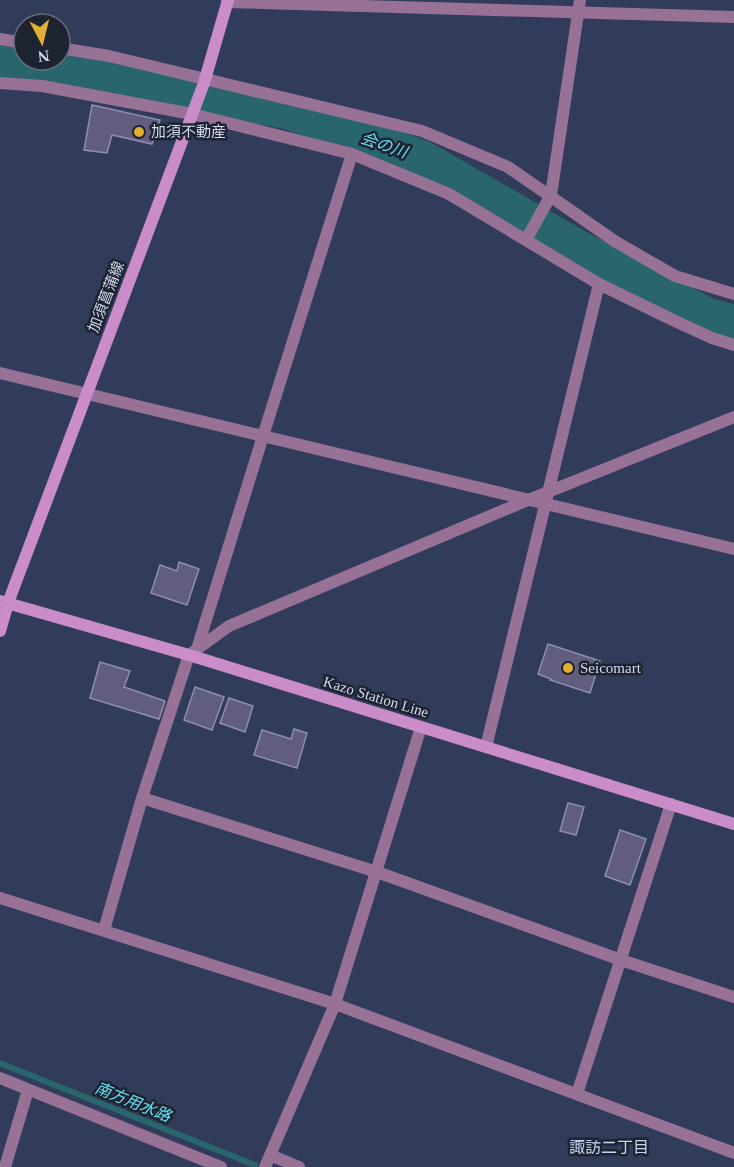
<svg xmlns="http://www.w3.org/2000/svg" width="734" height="1167" font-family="'Times New Roman','Noto Sans JP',serif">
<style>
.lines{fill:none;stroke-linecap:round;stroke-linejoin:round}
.stream{stroke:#28656d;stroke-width:6}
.river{stroke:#28656d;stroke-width:36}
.building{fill:#605d7f;stroke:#8f8db2;stroke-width:1.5}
.service{stroke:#987196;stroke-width:12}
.minor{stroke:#987196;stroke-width:12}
.secondary{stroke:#ca8dc9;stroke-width:12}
.poi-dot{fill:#deb133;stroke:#1e2331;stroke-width:2}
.labels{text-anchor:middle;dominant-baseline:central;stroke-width:5;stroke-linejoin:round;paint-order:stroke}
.poi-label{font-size:15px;fill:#d1d9ec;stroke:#1e2331;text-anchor:start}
.street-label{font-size:15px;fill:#d1d9ec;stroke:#1e2331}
.water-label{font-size:16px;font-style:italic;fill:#62e0f1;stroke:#1e2331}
.neighbourhood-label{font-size:16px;fill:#c4d3f8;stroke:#1e2331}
</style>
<rect width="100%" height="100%" fill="#303c59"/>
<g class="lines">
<path class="stream" d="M 0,1063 L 255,1165"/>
<path class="river" d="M 0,62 L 19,61 L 135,84 L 287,111 L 422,158 L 584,251 L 706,315 L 734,323"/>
</g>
<path class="building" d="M 92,105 L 160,120 L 152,144 L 112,135 L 107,153 L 84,150 Z
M 179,562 L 199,569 L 187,605 L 151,593 L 160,565 L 177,571 Z
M 548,644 L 600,661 L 590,693 L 550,680 L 551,679 L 538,674 Z
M 100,662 L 130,671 L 124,687 L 165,701 L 159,719 L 90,698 Z
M 195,687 L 224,697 L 212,730 L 184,720 Z
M 229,698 L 253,706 L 245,732 L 220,723 Z
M 294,729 L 307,733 L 297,768 L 254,755 L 262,730 L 291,739 Z
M 568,803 L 584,807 L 576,835 L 560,831 Z
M 620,830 L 646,839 L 630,885 L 605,876 Z"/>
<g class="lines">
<path class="service" d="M 526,240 L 551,195 L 580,0
M 197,649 L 263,436"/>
<path class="minor" d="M 227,2 L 734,17
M 0,39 L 24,43
M 60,48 L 109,56 L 422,131 L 508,167 L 616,242 L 675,276 L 734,294
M 0,83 L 42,86 L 192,114 L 352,154 L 449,194 L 599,284 L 677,322 L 712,338 L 734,345
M 0,373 L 734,549
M 263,436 L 352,154
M 486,747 L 599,284
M 142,798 L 377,872 L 621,960 L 734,997
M 0,898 L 335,1004 L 734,1153
M 104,930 L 142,798 L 189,655 L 229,626 L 528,500 L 734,417
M 0,1078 L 221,1167
M 577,1094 L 671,804
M 270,1155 L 299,1167
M 5,1167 L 28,1090
M 265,1167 L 335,1004 L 421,727"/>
<path class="secondary" d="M 0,601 L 189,655 L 734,824
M 0,631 L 8,603 L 204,83 L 228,0"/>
</g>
<g class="poi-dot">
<circle cx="139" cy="132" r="6"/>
<circle cx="568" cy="668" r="6"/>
</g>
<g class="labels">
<g class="poi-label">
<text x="151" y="132">加須不動産</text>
<text x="580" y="668">Seicomart</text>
</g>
<g class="street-label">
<text transform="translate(106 297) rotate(-69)">加須菖蒲線</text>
<text transform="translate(376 697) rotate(17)">Kazo Station Line</text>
</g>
<g class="water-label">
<text transform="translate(384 145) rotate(19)">会の川</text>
<text transform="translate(133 1102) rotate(22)">南方用水路</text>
</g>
<g class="neighbourhood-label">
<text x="609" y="1147">諏訪二丁目</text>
</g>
</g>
<g transform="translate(42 42) rotate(173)"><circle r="28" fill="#1e2331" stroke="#666c7c" stroke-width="1.5"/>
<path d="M0-4.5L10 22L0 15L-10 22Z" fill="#deb133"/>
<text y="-9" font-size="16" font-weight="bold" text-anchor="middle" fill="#d1d9ec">N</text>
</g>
</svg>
